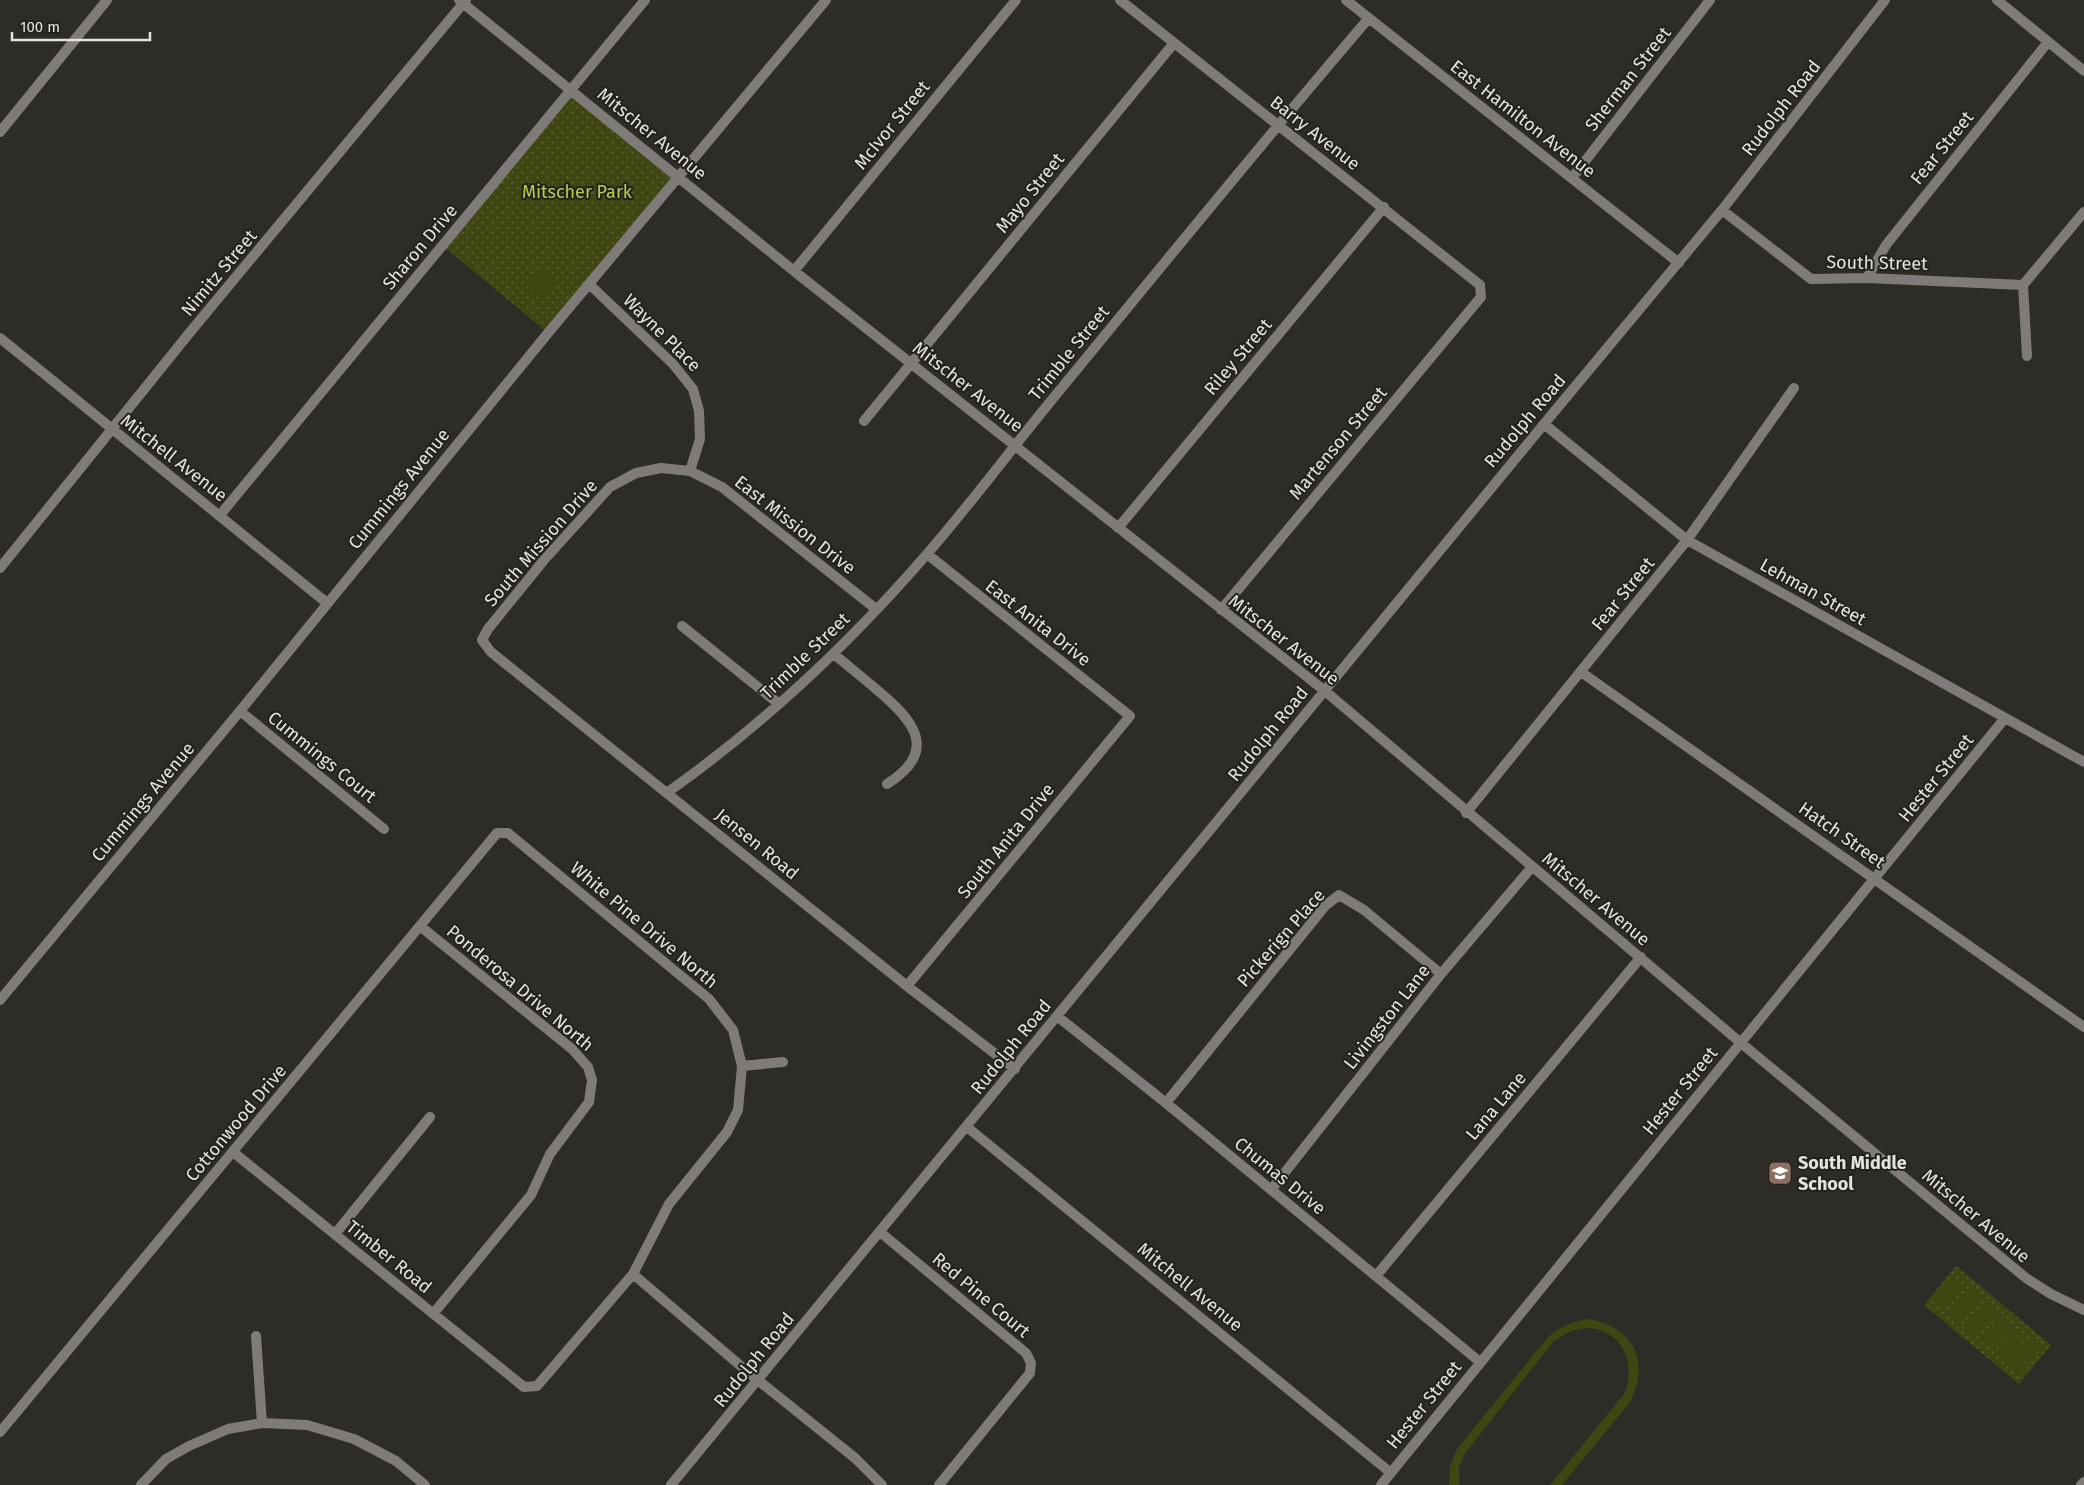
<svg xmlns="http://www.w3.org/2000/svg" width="2084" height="1485" font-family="'Fira Sans',sans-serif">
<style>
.park{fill:url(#park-dots)}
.pitch{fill:#404611}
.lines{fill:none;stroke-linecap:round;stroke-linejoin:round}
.minor{stroke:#7e7b79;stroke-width:10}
.labels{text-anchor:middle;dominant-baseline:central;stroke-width:4;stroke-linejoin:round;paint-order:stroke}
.street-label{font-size:18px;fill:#e4e3df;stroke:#24221d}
.park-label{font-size:18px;fill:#bccc4d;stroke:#24221d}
.poi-label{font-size:18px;font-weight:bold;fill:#e4e3df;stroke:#24221d;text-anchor:start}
</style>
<defs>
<pattern id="park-dots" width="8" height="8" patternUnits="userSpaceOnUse" patternTransform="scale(1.25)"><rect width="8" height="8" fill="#404611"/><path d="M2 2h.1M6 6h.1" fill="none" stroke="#5b6133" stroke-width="1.8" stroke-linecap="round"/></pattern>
</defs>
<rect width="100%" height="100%" fill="#2e2c26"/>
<path class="park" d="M 571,91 L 679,177 L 548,333 L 442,245 Z
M 1956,1266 L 2051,1345 L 2019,1384 L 1924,1305 Z"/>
<path class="pitch" d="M 542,267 L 557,279 L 541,300 L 527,288 Z
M 1954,1276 L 1966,1286 L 1944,1311 L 1932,1302 Z
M 1969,1289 L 1981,1299 L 1960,1325 L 1948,1315 Z
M 1985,1302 L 1997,1312 L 1976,1337 L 1964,1327 Z
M 2000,1314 L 2012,1324 L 1991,1350 L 1979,1340 Z
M 1589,1319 C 1633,1327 1651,1361 1630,1402 L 1562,1485 L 1550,1485 L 1624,1394 C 1639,1361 1617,1322 1579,1329 C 1569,1331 1562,1336 1554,1341 L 1466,1452 L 1459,1467 L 1459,1485 L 1449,1485 L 1450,1466 L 1457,1449 L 1548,1337 C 1560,1326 1572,1322 1589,1319 Z
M 2015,1327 L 2027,1337 L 2006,1363 L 1994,1353 Z
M 2030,1340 L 2042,1349 L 2021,1375 L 2009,1365 Z"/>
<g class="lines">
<path class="minor" d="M 459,0 L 794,271 L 1325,691 L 1741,1043 L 2026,1278 L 2051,1294 L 2084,1310
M 1120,0 L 1480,285 L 1481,297 L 1221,610
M 1346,0 L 1679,263
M 1997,0 L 2084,71
M 0,132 L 107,0
M 1572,178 L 1710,0
M 1722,210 L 1811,279 L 1867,278 L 2023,285
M 794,271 L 1016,0
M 1867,278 L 1886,245 L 2048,42
M 589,284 L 673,364 L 693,389 L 699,411 L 700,439 L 690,471
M 2023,285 L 2084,212
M 2023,285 L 2027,356
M 0,338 L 327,603
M 864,421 L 1174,43
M 1544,424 L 1687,540 L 2084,762
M 220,515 L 645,0
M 1118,528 L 1384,207
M 0,568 L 191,331 L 466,0
M 876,609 L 722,487 L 690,471 L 661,468 L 636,473 L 610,487 L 544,560 L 488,629 L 482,640 L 491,652 L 907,986 L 1015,1069
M 682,626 L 779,704
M 834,654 C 848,666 862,677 876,689 C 912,719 941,750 887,784
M 1581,672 L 2084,1027
M 240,711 L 384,829
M 668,792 C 764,724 850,643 927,554 C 968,507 1006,456 1046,407 C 1153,277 1259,146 1369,18
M 1466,813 L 1687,540 L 1794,388
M 420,926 L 572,1049 L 588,1067 L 592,1080 L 589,1102 L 550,1154 L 531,1195 L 433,1314
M 907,986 L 1130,716 L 927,554
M 0,1000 L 240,711 L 548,333 L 826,0
M 1057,1016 L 1166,1103 L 1480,1362
M 742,1066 L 783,1062
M 1166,1103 L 1325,906 L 1339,895 L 1364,910 L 1441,974
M 967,1127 L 1391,1473
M 1271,1190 L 1441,974 L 1532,867
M 880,1232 L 1026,1353 L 1031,1363 L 1030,1373 L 939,1485
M 335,1234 L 430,1117
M 633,1274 L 749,1373 L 855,1458 L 882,1485
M 1376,1276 L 1641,957
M 256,1336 L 262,1423
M 0,1432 L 497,833 L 508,833 L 709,999 L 733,1030 L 742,1066 L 738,1110 L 727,1132 L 669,1204 L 633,1274 L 537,1386 L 524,1387 L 233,1152
M 141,1485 L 166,1459 L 189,1446 L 228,1429 L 262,1423 L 307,1425 L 354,1439 L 396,1461 L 425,1485
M 671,1485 L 1544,424 L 1722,210 L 1885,0
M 1381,1485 L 2005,718
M 2081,1485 L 2084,1482"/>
</g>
<defs>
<g id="school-square" transform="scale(1.25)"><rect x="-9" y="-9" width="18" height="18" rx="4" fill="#8d6e63" stroke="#24221d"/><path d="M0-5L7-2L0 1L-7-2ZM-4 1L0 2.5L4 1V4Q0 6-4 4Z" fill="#fff"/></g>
</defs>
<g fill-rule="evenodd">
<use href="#school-square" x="1780" y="1173"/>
</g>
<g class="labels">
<g class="street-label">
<text transform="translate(1628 79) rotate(-52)">Sherman Street</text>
<text transform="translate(1781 108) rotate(-52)">Rudolph Road</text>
<text transform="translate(1523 119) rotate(38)">East Hamilton Avenue</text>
<text transform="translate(892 125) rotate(-51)">McIvor Street</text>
<text transform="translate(1315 133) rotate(38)">Barry Avenue</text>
<text transform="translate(652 134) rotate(39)">Mitscher Avenue</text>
<text transform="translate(1942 148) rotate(-51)">Fear Street</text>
<text transform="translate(1030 193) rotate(-51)">Mayo Street</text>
<text transform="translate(420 247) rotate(-50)">Sharon Drive</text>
<text transform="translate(1877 263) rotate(1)">South Street</text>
<text transform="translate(219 273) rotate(-50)">Nimitz Street</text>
<text transform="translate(662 333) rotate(45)">Wayne Place</text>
<text transform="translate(1069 353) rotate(-51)">Trimble Street</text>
<text transform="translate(1238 357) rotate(-50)">Riley Street</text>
<text transform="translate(968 387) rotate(38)">Mitscher Avenue</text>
<text transform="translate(1525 421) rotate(-50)">Rudolph Road</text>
<text transform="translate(1338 443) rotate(-50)">Martenson Street</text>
<text transform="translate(174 458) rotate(38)">Mitchell Avenue</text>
<text transform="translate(399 489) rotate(-51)">Cummings Avenue</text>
<text transform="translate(795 525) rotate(38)">East Mission Drive</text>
<text transform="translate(541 543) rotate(-49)">South Mission Drive</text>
<text transform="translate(1813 592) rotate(29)">Lehman Street</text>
<text transform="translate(1623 594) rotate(-51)">Fear Street</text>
<text transform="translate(1038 623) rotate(38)">East Anita Drive</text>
<text transform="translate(1284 640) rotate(38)">Mitscher Avenue</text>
<text transform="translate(805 656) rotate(-44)">Trimble Street</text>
<text transform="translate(1268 734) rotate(-51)">Rudolph Road</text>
<text transform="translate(322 757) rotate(39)">Cummings Court</text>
<text transform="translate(1936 778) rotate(-51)">Hester Street</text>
<text transform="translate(143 802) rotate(-50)">Cummings Avenue</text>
<text transform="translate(1842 835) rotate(35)">Hatch Street</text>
<text transform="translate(1006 841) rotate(-51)">South Anita Drive</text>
<text transform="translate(757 844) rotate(39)">Jensen Road</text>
<text transform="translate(1596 899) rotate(40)">Mitscher Avenue</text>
<text transform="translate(644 925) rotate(40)">White Pine Drive North</text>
<text transform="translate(1281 938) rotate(-49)">Pickerign Place</text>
<text transform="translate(520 988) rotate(40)">Ponderosa Drive North</text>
<text transform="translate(1387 1017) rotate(-52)">Livingston Lane</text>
<text transform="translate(1011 1047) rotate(-51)">Rudolph Road</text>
<text transform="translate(1680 1091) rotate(-51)">Hester Street</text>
<text transform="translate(1496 1106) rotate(-50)">Lana Lane</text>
<text transform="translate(236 1123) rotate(-50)">Cottonwood Drive</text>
<text transform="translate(1280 1176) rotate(39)">Chumas Drive</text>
<text transform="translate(1976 1216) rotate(40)">Mitscher Avenue</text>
<text transform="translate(389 1257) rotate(39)">Timber Road</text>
<text transform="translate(1190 1287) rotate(39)">Mitchell Avenue</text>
<text transform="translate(981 1295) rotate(40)">Red Pine Court</text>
<text transform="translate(754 1360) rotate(-51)">Rudolph Road</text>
<text transform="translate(1424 1405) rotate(-51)">Hester Street</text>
</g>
<g class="park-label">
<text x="577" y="192">Mitscher Park</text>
</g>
<g class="poi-label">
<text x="1798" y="1163">South Middle<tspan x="1798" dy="21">School</tspan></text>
</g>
</g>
<path d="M12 32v8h138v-8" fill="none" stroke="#e4e3df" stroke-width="2.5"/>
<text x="20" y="32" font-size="15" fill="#e4e3df" stroke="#24221d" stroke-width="4" paint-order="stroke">100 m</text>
</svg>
